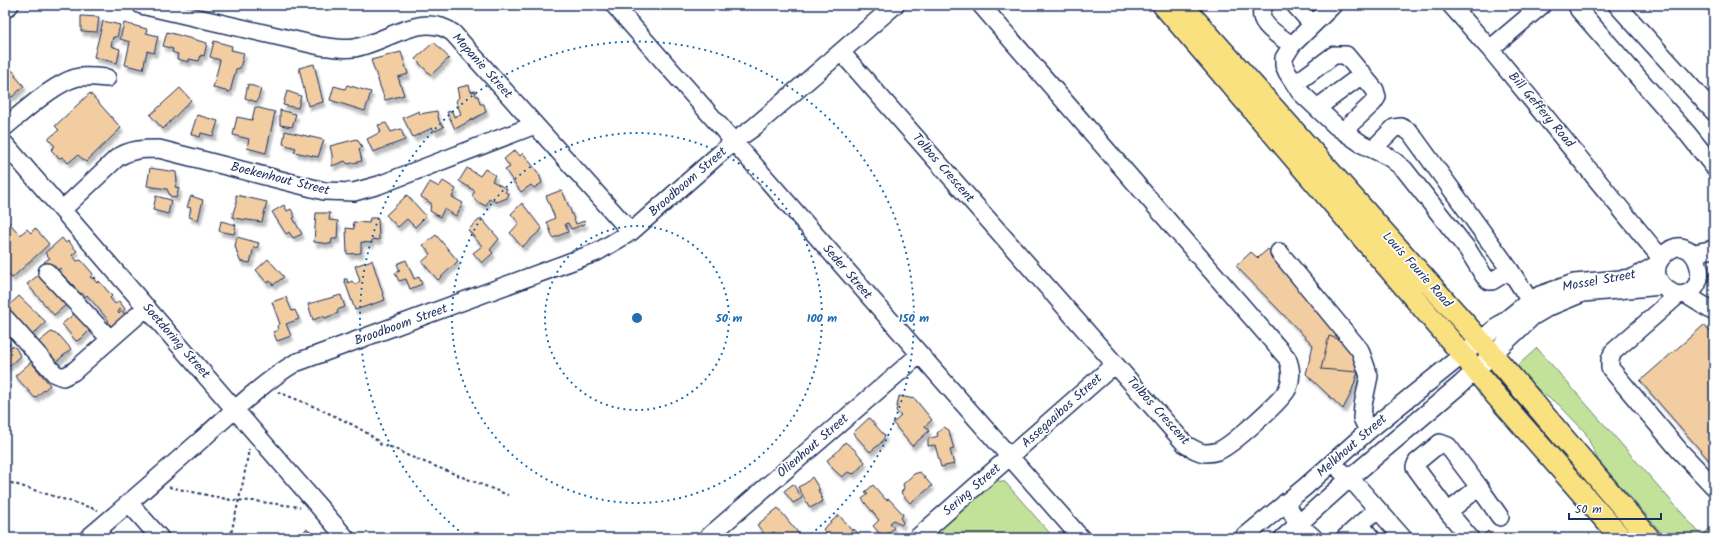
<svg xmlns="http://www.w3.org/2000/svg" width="1719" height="543" font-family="Kalam,sans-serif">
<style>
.green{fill:#c2e29a;stroke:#6e887c}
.building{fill:#f2cda2;stroke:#1b2f5e;filter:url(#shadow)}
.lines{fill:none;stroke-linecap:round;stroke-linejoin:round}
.minor-casing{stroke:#1b2f5e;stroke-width:20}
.major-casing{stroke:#1b2f5e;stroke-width:24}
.path{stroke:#1b2f5e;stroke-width:2;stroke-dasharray:3 3;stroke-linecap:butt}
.minor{stroke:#fff;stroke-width:17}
.major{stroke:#fae180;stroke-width:21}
.ring{fill:none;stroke:#1f6fb2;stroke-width:2;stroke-dasharray:2 4}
.labels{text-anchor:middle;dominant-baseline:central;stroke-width:3.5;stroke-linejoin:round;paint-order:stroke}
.street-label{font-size:13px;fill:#1b2f5e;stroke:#fff}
.centre{fill:#1f6fb2;stroke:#fff;stroke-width:2}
.ring-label{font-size:12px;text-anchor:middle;font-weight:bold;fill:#1f6fb2;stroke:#fff;stroke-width:3.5;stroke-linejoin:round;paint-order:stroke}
</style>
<defs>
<filter id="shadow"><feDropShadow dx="2.5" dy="4.5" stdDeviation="1" flood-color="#0004"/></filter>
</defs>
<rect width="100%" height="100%" fill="#fff"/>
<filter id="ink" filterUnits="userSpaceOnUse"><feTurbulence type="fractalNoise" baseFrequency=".025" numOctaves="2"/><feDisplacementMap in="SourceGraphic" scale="8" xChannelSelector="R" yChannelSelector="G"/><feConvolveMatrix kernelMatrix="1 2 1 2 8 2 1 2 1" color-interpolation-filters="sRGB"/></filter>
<g filter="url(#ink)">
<path class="green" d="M 1537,348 L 1702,536 L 1709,529 L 1714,534 L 1714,538 L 1666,538 L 1598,460 L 1585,432 L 1558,404 L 1543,394 L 1516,367 Z
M 992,480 L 1005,482 L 1054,538 L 926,538 Z"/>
<path class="building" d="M 81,16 L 99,17 L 97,32 L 81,31 Z
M 103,21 L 120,25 L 117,37 L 113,37 L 111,46 L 120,49 L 117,63 L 94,57 Z
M 124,23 L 147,29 L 146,33 L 158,36 L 154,53 L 147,51 L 143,69 L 125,65 L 130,42 L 120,39 Z
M 167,32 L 207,43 L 204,56 L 201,55 L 199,61 L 189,59 L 189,62 L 177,59 L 178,54 L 172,52 L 173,49 L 163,46 Z
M 214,41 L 232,46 L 231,50 L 244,53 L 240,68 L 236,69 L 230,92 L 213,88 L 220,60 L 210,57 Z
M 434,42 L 449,58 L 431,75 L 415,59 Z
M 401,52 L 408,74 L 398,77 L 404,95 L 385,100 L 371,60 Z
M 5,64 L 16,74 L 15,76 L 24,86 L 12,97 L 10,95 L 8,97 L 5,93 Z
M 314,64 L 323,102 L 308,106 L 299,68 Z
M 248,84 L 261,89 L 257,102 L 245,98 Z
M 347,85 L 371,92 L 365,111 L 330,100 L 334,86 L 345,89 Z
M 469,85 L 471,92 L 475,91 L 476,96 L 478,96 L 480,104 L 484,104 L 486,112 L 455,129 L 447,112 L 452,111 L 454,117 L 461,114 L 456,101 L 459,97 L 457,88 Z
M 180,88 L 191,100 L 163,129 L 150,115 Z
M 287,91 L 301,96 L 298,108 L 283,105 Z
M 90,93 L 121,128 L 86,162 L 78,155 L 68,163 L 63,157 L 59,158 L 51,150 L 55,146 L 48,139 L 59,130 L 55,126 Z
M 255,107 L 275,112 L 266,153 L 247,148 L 249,139 L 233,135 L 237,117 L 252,120 Z
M 280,110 L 296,114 L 292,127 L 280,125 Z
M 419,111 L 420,114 L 437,111 L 439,121 L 444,127 L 435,131 L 432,128 L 413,137 L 403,118 Z
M 197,115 L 218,121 L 213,136 L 201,133 L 200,137 L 191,134 Z
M 386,123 L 391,132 L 401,129 L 405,140 L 373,152 L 367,139 L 381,132 L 378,125 Z
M 285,131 L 324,140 L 318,157 L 294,152 L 296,148 L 283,144 Z
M 357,139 L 362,147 L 359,149 L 362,161 L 348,164 L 345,161 L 332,166 L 332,155 L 330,146 Z
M 515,150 L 520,156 L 523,153 L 539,174 L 542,183 L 534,188 L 531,185 L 521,192 L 505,170 L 510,167 L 504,159 Z
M 150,168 L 176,172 L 177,182 L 175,187 L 179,188 L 176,198 L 170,196 L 167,189 L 147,186 Z
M 467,168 L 480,176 L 485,169 L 495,175 L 492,181 L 507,189 L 505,192 L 509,194 L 507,198 L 497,202 L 489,199 L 486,206 L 476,201 L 472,196 L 475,191 L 459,181 Z
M 443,181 L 456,189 L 452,197 L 463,203 L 456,216 L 444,209 L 440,217 L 430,211 L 431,203 L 421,197 L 430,182 L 439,187 Z
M 562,190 L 576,224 L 584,221 L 585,224 L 571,229 L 568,223 L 565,224 L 568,232 L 553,238 L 547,222 L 555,218 L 546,196 Z
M 236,195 L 267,202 L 262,222 L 233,218 L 233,213 L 236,204 Z
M 407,195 L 426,216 L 415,227 L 407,219 L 398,227 L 386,215 Z
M 156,196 L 171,200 L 168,214 L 153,210 Z
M 191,196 L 203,200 L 198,220 L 189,217 L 191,208 L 187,207 Z
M 522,203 L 542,229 L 522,247 L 510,233 L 519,223 L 511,214 Z
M 284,205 L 287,211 L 291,209 L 295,217 L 293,218 L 302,234 L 293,238 L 289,232 L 286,234 L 272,212 Z
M 316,213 L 330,213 L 329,220 L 338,221 L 337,239 L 332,239 L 331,244 L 314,242 Z
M 5,218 L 20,235 L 27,229 L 31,233 L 35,228 L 49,244 L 12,278 L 5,270 Z
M 370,218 L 378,218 L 379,240 L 372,239 L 372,243 L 361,242 L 361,253 L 347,254 L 346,228 L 354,229 L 353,222 L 369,223 Z
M 481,218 L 499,239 L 490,250 L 493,253 L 482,263 L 473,253 L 482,246 L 468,230 Z
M 221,221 L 236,225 L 234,234 L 219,231 Z
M 436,235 L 458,261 L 438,280 L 422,262 L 431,254 L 423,245 Z
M 237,237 L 259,243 L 257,248 L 254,247 L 250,263 L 240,261 L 235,246 Z
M 62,238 L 66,243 L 68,241 L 77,251 L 72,255 L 77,261 L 81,260 L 93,274 L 90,277 L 93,279 L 95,277 L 96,279 L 94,280 L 97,283 L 99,281 L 112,296 L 110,298 L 115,304 L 119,301 L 125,309 L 122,312 L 120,309 L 118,312 L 119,314 L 122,311 L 126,316 L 112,328 L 108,322 L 109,321 L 87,295 L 85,297 L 82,293 L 80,294 L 77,291 L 74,293 L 71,290 L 75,287 L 61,273 L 63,271 L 60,268 L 54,273 L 44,262 L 50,258 L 45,253 Z
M 1268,249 L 1339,330 L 1357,354 L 1358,372 L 1351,393 L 1343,409 L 1306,374 L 1313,345 L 1236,266 L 1251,252 L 1258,258 Z
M 268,259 L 284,277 L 273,285 L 270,281 L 267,283 L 256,270 Z
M 372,260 L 385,300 L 355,310 L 344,279 L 347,279 L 348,283 L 352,281 L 355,285 L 360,281 L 355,266 Z
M 406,260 L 414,279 L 419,277 L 422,284 L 410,289 L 406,279 L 399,281 L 395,273 L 400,271 L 397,264 Z
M 41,273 L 67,304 L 54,315 L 27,284 Z
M 341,295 L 345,307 L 337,310 L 338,313 L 325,318 L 323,316 L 313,320 L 308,304 Z
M 19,296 L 46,322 L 32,335 L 7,307 Z
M 286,297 L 292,311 L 295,310 L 299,319 L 286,324 L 291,336 L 277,341 L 273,332 L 278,330 L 277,326 L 280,324 L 272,302 Z
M 75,313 L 90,330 L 81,339 L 76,341 L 62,324 Z
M 1704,325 L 1714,336 L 1714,466 L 1640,381 Z
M 51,332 L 60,336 L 71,349 L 55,363 L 36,344 Z
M 1329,336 L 1344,341 L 1357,354 L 1358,372 L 1321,369 Z
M 5,338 L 10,344 L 5,348 Z
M 12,346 L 16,348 L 20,356 L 8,367 L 5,363 L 5,352 Z
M 31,362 L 50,385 L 35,398 L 15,376 Z
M 899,396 L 915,399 L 932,420 L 925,426 L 929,431 L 912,446 L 893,423 L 901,416 L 896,411 Z
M 869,418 L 885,436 L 881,443 L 870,452 L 853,433 Z
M 944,427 L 949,430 L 951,439 L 954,449 L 950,450 L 954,464 L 941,467 L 935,445 L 928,446 L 928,439 L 938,436 L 937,433 Z
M 845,442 L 854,449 L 865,462 L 854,474 L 848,472 L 842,477 L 833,469 L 827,460 L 837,452 Z
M 920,472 L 932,486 L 910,503 L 901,493 L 904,488 L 903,484 L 914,474 Z
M 812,477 L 820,490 L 818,490 L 823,501 L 810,508 L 798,487 L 806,483 Z
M 793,484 L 802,498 L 793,503 L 784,491 Z
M 873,485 L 886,500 L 889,499 L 903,514 L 901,519 L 903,523 L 901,525 L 894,520 L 890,523 L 894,528 L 883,537 L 873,526 L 879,520 L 862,499 L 868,494 L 865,492 Z
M 778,508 L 799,534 L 795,538 L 778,538 L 774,532 L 767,537 L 757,525 Z
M 839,515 L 852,531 L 854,529 L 860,535 L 858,538 L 830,538 L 823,529 Z
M 306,529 L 318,537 L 318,538 L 300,538 Z
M 1488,531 L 1495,538 L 1480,538 Z"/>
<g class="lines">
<g class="minor-casing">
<path id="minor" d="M 141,5 L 320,46 C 331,47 343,50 354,48 C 386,43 422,10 453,33 L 631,232
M 614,5 L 1081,538
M 1265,5 C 1252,21 1280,37 1292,45
M 1295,5 L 1312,24
M 1333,5 L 1292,45 L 1284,58 L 1284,65 L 1287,72 L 1300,92 L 1336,126 L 1362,144 L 1389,157 L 1404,169 L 1468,250 L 1484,276 L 1489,281 L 1492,281 L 1510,270 L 1410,132 L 1401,127 L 1394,128 L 1373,149
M 1451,5 L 1490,49 L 1661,258
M 1577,5 L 1579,10 L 1687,133 L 1714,167
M 1617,5 L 1714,112
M 5,9 L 10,5
M 1490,49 L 1542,5
M 841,52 L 1186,445 C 1192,448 1199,453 1206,453 C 1209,453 1215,452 1218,451 C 1231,446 1283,400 1288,388 C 1292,378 1291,367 1287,358 L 981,5
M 1295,84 L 1334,55 L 1346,55 L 1375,90 L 1377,97 L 1373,103 L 1343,131
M 1317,108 L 1363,74
M 5,127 C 23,112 57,81 79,77 C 88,76 98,77 107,78
M 5,144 L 346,538
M 62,210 L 117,158 C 131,149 143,149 159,149 L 324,191 L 354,192 L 379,185 L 535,125
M 1279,252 L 1360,350 L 1369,376 L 1363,405 L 1362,418 L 1368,431
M 1695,253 L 1714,249
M 1510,270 L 1530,301
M 47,272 L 110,339
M 1685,294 L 1714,312
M 1678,295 C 1660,289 1648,271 1664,255 C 1694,224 1719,293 1678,295 L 1613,352 L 1610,360 L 1610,368 L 1679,450 L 1714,487
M 5,318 L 55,374 L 63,377 L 73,372 L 147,307
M 1341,471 L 1350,478 L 1403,538
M 1479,487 L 1500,517
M 1286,502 L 1298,524 L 1314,538
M 129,503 L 160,538
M 1448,512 L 1479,487 L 1448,446 L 1440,443 L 1417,462 L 1415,467 L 1448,512 L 1470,538
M 1360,524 L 1371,538
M 88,538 C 126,506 163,473 201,440 C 229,415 263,382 295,363 L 597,252 L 631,232 L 733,142 L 753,128 L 895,5
M 707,538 L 919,355
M 917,538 L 1115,364
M 1243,538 L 1305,487 L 1368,431 L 1528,302 L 1540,295 L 1574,283 L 1633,278 L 1658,264
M 1283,538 L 1350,478 L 1461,384 L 1532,317 L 1549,307 L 1583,293 L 1662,286
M 1345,538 L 1377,509"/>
</g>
<g class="major-casing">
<path id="major" d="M 1163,5 L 1463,355 L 1493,392 L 1621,538
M 1182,5 L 1493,355 L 1649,538"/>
</g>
<path class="path" d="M 278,392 C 299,400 371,429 381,445 L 394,448 L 404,454 L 508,495
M 5,481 L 98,510
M 169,487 L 231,500 L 254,501 L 300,507
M 230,538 L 243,482 L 249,449"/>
<use href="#minor" class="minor"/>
<use href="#major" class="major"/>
</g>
</g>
<g class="ring">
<circle cx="637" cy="318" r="92"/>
<circle cx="637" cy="318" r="185"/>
<path d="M468 538A277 277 0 1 1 806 538"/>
</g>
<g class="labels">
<g class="street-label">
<text transform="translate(482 66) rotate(48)">Mopanie Street</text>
<text transform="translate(1541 110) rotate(50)">Bill Geffery Road</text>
<text transform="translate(943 168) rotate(49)">Tolbos Crescent</text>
<text transform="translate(280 179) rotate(14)">Boekenhout Street</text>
<text transform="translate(688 182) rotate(-41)">Broodboom Street</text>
<text transform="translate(1417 270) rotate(48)">Louis Fourie Road</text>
<text transform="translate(847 272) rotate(49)">Seder Street</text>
<text transform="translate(1599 281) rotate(-10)">Mossel Street</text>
<text transform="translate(401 325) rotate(-20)">Broodboom Street</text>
<text transform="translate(176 341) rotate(49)">Soetdoring Street</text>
<text transform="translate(1062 411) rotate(-42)">Assegaaibos Street</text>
<text transform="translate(1158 411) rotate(48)">Tolbos Crescent</text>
<text transform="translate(813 446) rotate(-41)">Olienhout Street</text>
<text transform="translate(1352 446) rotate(-41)">Melkhout Street</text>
<text transform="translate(972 490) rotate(-41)">Sering Street</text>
</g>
</g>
<circle cx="637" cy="318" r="6" class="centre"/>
<g class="ring-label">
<text x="729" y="322">50 m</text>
<text x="822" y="322">100 m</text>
<text x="914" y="322">150 m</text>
</g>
<rect width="1719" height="543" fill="none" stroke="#fff" stroke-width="20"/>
<rect x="10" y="10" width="1699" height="523" fill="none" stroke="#1b2f5e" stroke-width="1.5" filter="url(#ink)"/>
<path d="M1569 513v6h92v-6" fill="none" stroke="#1b2f5e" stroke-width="2"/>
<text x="1575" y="513" font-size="12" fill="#1b2f5e" stroke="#ffffff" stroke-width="3" paint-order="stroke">50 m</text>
</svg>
